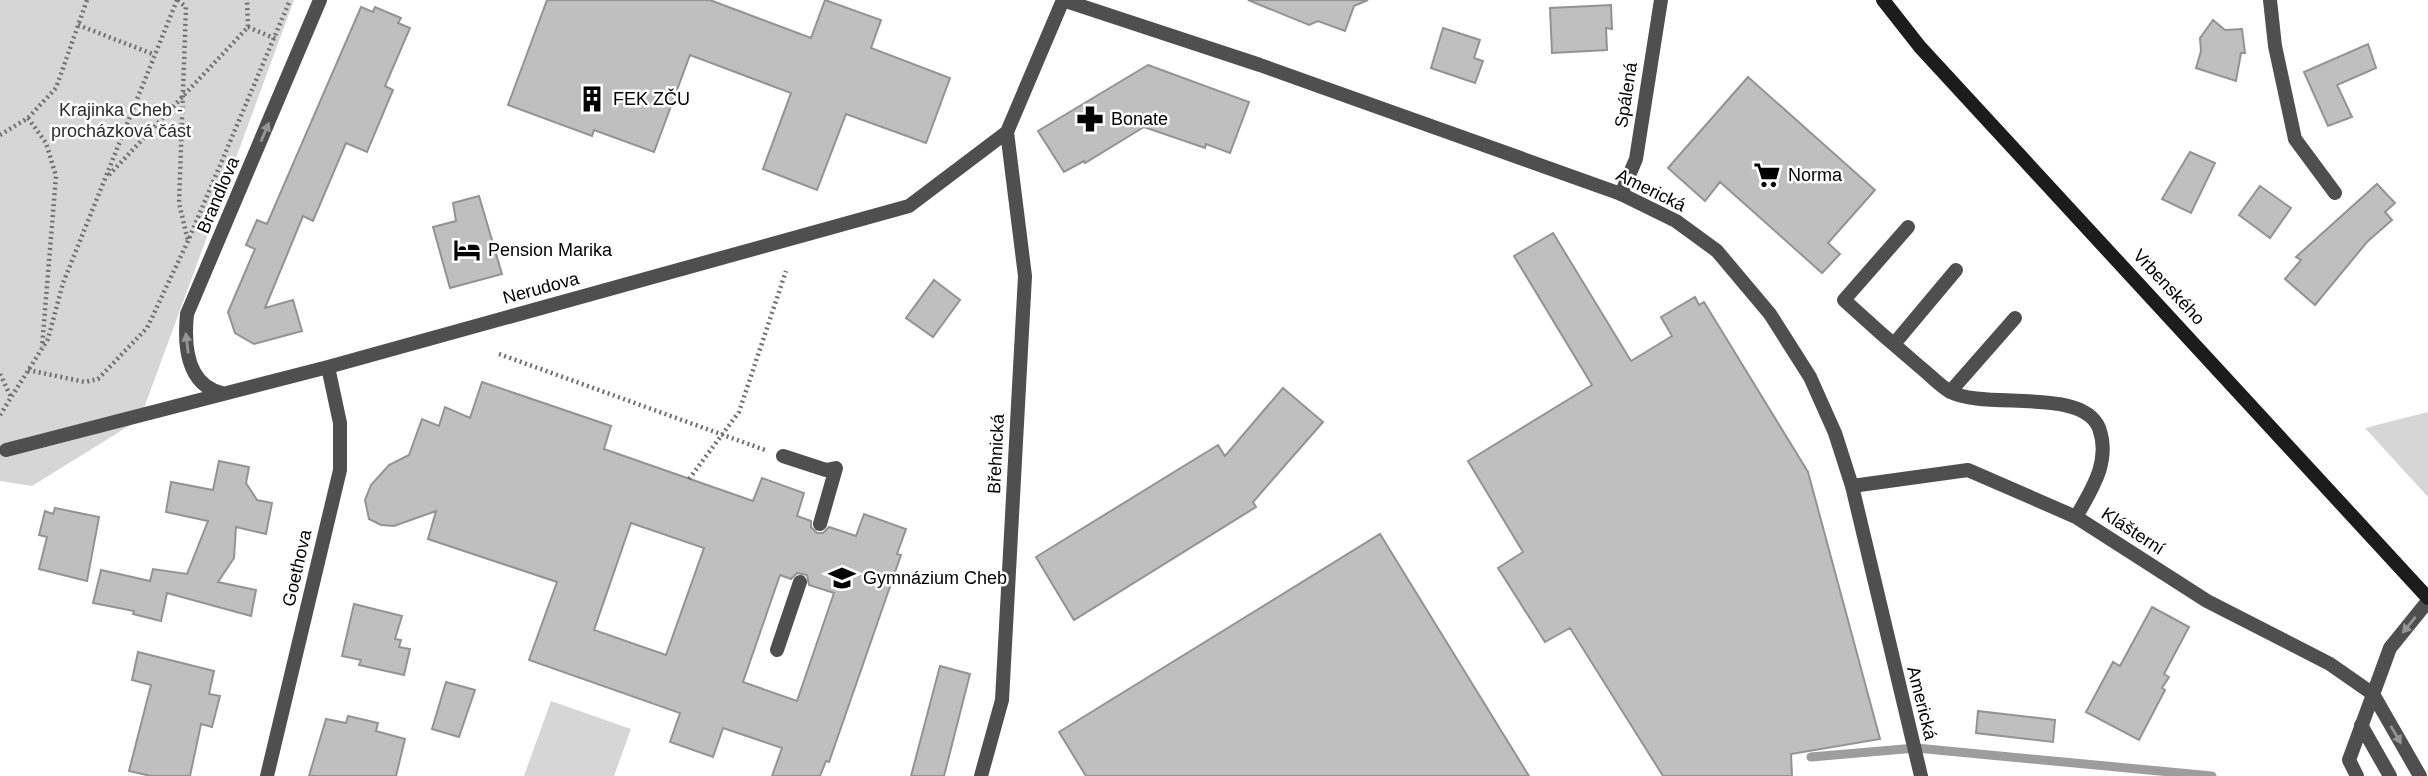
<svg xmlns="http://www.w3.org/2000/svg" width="2428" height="776" font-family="Arial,sans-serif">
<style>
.green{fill:#d6d6d6}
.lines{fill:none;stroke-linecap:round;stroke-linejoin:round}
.stream{stroke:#9d9d9d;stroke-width:9}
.building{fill:#bfbfbf;stroke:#939393;stroke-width:2;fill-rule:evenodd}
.path{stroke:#717171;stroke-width:4.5;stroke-dasharray:2 3.5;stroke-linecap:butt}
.service{stroke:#4f4f4f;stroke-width:14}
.minor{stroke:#4f4f4f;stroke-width:14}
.tertiary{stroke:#4f4f4f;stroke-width:14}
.secondary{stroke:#1c1c1c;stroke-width:14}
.oneway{fill:#959595}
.labels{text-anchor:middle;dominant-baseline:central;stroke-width:5;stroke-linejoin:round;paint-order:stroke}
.street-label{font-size:18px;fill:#000;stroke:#fff}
.poi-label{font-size:18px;fill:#000;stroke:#fff;text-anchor:start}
.park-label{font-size:18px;fill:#2d2d2d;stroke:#fff}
</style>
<rect width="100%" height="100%" fill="#fff"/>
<path class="green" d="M 0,0 L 294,0 L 140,419 L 32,486 L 0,481 Z
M 2428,412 L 2428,497 L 2365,428 Z
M 551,701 L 631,729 L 614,776 L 524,776 Z"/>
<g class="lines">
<path class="stream" d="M 1811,757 L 1916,748 L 2212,776"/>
</g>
<path class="building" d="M 547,0 L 710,0 L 811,38 L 825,0 L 881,20 L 871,48 L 950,78 L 926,143 L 846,114 L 817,190 L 763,169 L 791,93 L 690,55 L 654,152 L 594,130 L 592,136 L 508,105 Z
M 1248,0 L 1368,0 L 1354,6 L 1345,31 L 1318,21 L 1309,25 Z
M 1611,5 L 1612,29 L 1606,28 L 1607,50 L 1552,53 L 1550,8 Z
M 361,7 L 373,12 L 375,7 L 401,18 L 398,23 L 410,28 L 385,86 L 393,90 L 367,152 L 346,143 L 313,221 L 303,216 L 265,308 L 293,300 L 302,331 L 254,344 L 235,333 L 228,312 L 255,249 L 246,245 L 257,220 L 267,224 Z
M 2213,20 L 2225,30 L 2242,29 L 2245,53 L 2241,53 L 2236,81 L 2196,68 L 2201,51 L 2200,38 Z
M 1443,28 L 1480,40 L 1474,58 L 1483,61 L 1475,83 L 1431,68 Z
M 2368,44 L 2376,68 L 2337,85 L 2352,117 L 2328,126 L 2304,72 Z
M 1148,65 L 1249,102 L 1230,153 L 1206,144 L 1205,148 L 1144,127 L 1085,163 L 1084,161 L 1064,172 L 1038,131 Z
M 1748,77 L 1875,190 L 1828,243 L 1840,254 L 1822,273 L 1720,182 L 1705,201 L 1668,168 Z
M 2190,152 L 2215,163 L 2191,213 L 2162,199 Z
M 2377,184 L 2395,203 L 2385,212 L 2392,220 L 2367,242 L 2315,305 L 2285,279 L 2301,260 L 2296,257 Z
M 2260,186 L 2291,208 L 2270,238 L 2239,215 Z
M 479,196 L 502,274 L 450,288 L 433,227 L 456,221 L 453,203 Z
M 1553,233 L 1631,361 L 1672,336 L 1661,317 L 1695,297 L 1699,305 L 1704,302 L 1808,472 L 1880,739 L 1791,754 L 1792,776 L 1663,776 L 1570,628 L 1545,642 L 1498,568 L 1523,552 L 1468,461 L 1592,385 L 1514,256 Z
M 934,280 L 960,300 L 933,337 L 906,318 Z
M 482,382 L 611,426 L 604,449 L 753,501 L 762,478 L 804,493 L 797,516 L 811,521 L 811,527 L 817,533 L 823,533 L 829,527 L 856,536 L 864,514 L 906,529 L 897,554 L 901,555 L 829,762 L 826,761 L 820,776 L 772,776 L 782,748 L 723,728 L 713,757 L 670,742 L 680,713 L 529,660 L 557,582 L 428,539 L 436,511 L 394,526 L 381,525 L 369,519 L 365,500 L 371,485 L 389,465 L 409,455 L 422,419 L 439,426 L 445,407 L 470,418 ZM 631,523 L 704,548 L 666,655 L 594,630 ZM 797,573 L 807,575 L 809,585 L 834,593 L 797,701 L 743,682 L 780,575 L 791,579 Z
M 1283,388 L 1323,422 L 1253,502 L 1256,507 L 1074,620 L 1036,557 L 1218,445 L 1225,456 Z
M 219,461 L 249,467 L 246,483 L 257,500 L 272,503 L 266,534 L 236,527 L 234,558 L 218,582 L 256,590 L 251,616 L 167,593 L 161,621 L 133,614 L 134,611 L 93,603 L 101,570 L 150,581 L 153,569 L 187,574 L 208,521 L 166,512 L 171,482 L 213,490 Z
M 55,508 L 99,517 L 87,581 L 39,569 L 47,537 L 39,535 L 45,511 L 53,514 Z
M 1380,534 L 1529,776 L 1086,776 L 1059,732 Z
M 354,604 L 402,616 L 395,639 L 401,640 L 399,647 L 410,649 L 404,675 L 359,665 L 361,660 L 342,656 Z
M 2152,607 L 2189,627 L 2164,674 L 2169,677 L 2162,688 L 2165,690 L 2139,740 L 2086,712 L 2113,662 L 2120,666 Z
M 138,652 L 214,671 L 209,694 L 220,696 L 212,727 L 201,724 L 190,776 L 151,776 L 129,771 L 151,685 L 132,680 Z
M 940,666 L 970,674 L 944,776 L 911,776 Z
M 446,682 L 475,690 L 459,737 L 432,729 Z
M 1978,711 L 2055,720 L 2053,742 L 1976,733 Z
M 348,716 L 378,723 L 376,731 L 405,739 L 396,776 L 309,776 L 326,719 L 346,723 Z"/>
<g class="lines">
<path class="path" d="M 178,0 L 186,7 L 179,203 L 188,241
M 78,25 L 155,55
M 248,27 L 276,39
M 28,118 L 46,143 L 56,176 L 42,347
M 0,135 L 28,118 L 56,88 L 87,0
M 109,175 L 248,27 L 247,0
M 499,354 L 765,450
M 28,370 L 85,382 L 98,379 L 147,328 L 188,241 L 290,0
M 0,374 L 11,397
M 0,415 L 48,339 L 63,283 L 177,0
M 689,479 L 739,412 L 786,271"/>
<path class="service" d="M 1908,227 L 1844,300 C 1869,323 1894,345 1920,367 C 1929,374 1939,385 1949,391 C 1983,411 2082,386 2099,428 C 2111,461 2092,489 2076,517
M 1894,344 L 1956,270
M 1950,392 L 2015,318
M 783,456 L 826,470 L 836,468 L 820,524
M 1852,486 L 1968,470 L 2076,517 L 2207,601 L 2330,664 L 2373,694 L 2420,776
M 777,650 L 800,582
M 2361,725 L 2390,776
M 2357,776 L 2349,760 L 2390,648 L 2428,601"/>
<path class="minor" d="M 2270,0 L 2275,46 L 2295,139 L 2335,193
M 1621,194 L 1636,159 L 1661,0
M 222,393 C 186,385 184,344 187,314 L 320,0
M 6,450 L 328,367 L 909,206 L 1007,132 L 1063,0
M 267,776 L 340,470 L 340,423 L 328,367
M 981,776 L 1002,700 L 1025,276 L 1007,132"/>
<path class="tertiary" d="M 1063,0 L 1260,65 L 1621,194 L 1676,221 L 1717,251 L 1770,314 L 1810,377 L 1835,433 L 1852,486 L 1921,776"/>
<path class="secondary" d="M 1883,0 L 1920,47 L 2428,598"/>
</g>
<defs><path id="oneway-solid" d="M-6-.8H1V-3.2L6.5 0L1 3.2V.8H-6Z" transform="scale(1.75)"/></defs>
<g class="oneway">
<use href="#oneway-solid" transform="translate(265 132) rotate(-67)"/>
<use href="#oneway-solid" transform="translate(187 343) rotate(-97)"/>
<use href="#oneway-solid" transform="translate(2409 625) rotate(129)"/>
<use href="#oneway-solid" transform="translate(2396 735) rotate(60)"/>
</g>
<defs>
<g id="building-bare" transform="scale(2.1)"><path d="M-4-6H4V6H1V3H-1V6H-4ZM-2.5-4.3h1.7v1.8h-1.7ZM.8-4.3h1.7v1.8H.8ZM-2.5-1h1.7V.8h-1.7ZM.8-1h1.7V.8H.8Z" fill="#000" stroke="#fff" stroke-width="2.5" paint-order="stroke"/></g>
<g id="pharmacy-bare" transform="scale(2.1)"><path d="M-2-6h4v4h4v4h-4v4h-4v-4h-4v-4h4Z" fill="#000" stroke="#fff" stroke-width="2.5" paint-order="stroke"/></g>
<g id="supermarket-bare" transform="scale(2.1)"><path d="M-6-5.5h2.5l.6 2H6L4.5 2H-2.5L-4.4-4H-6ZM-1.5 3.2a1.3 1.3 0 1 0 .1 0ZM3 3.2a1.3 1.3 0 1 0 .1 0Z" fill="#000" stroke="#fff" stroke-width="2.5" paint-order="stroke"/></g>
<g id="hotel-bare" transform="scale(2.1)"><path d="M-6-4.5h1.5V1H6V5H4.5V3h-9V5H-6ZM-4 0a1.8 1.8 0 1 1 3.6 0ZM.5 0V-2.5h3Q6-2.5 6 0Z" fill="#000" stroke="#fff" stroke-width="2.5" paint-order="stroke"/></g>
<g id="school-bare" transform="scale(2.1)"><path d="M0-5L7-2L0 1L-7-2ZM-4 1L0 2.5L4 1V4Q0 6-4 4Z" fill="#000" stroke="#fff" stroke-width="2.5" paint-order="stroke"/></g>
</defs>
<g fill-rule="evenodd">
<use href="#building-bare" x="592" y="99"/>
<use href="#pharmacy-bare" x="1090" y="119"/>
<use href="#supermarket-bare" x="1767" y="175"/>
<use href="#hotel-bare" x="467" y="250"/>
<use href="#school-bare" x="842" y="578"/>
</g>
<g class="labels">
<g class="street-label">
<text transform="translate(1626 95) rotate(-81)">Spálená</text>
<text transform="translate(1651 190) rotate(26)">Americká</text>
<text transform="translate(218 195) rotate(-67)">Brandlova</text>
<text transform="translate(2169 287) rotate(47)">Vrbenského</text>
<text transform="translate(541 288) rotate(-15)">Nerudova</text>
<text transform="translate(996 454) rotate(-87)">Břehnická</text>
<text transform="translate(2133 531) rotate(33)">Klášterní</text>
<text transform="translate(297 568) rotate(-77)">Goethova</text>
<text transform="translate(1922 703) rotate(76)">Americká</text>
</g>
<g class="poi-label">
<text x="613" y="99">FEK ZČU</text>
<text x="1111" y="119">Bonate</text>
<text x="1788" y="175">Norma</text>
<text x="488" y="250">Pension Marika</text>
<text x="863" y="578">Gymnázium Cheb</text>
</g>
<g class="park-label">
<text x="121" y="110">Krajinka Cheb -<tspan x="121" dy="21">procházková část</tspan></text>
</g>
</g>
</svg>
